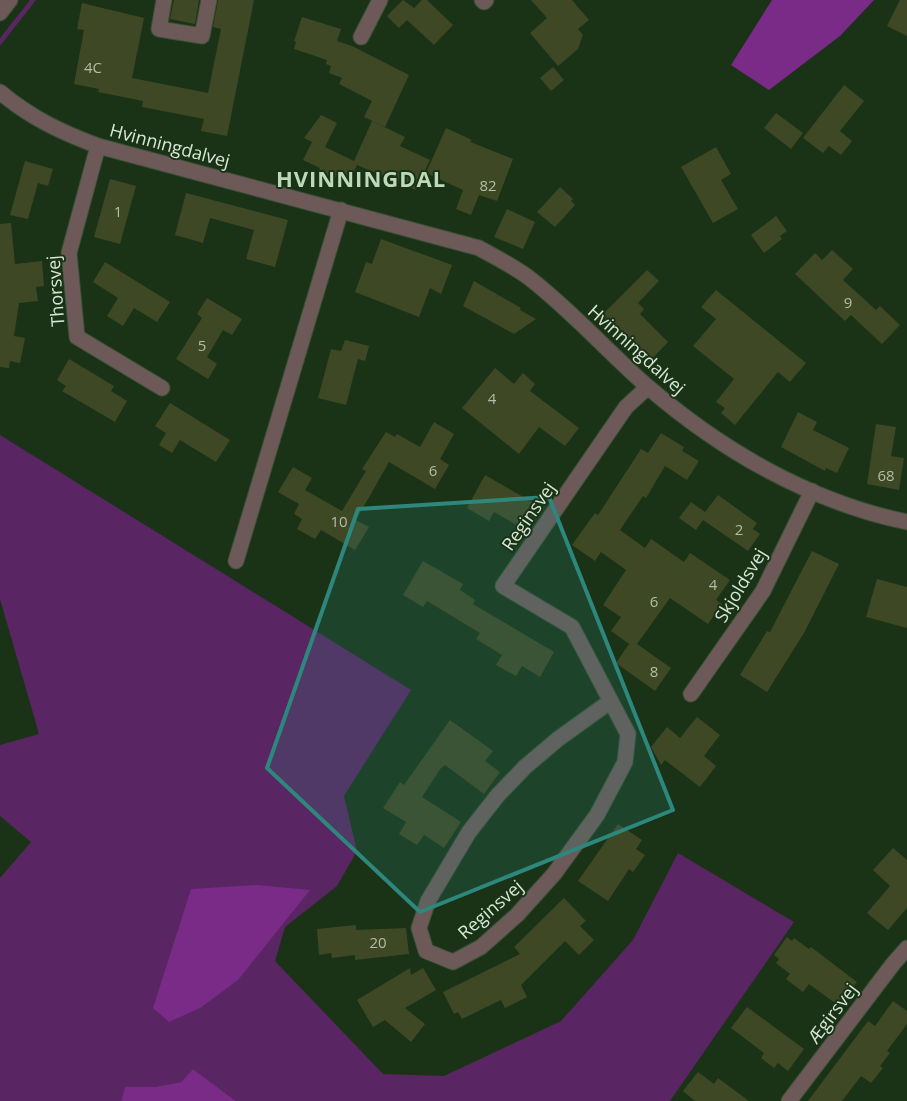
<svg xmlns="http://www.w3.org/2000/svg" width="907" height="1101" font-family="'Open Sans',sans-serif">
<style>
.green{fill:#592562}
.forest{fill:#792b87}
.building{fill:#3e4824}
.lines{fill:none;stroke-linecap:round;stroke-linejoin:round}
.minor-casing{stroke:#385035;stroke-width:17}
.minor{stroke:#6c5958;stroke-width:15}
.marked{fill:#2d877d;fill-opacity:0.2;stroke:#2d877d;stroke-width:4;stroke-linejoin:round}
.labels{text-anchor:middle;dominant-baseline:central;stroke-width:4;stroke-linejoin:round;paint-order:stroke}
.number-label{font-size:15px;fill:#b1bea9}
.street-label{font-size:18px;fill:#d7e6d5;stroke:#1a3317}
.district-label{font-size:22px;font-weight:bold;letter-spacing:1px;fill:#bcdab8;stroke:#1a3317}
</style>
<rect width="100%" height="100%" fill="#1a3317"/>
<path class="green" d="M 30,0 L 36,0 L 0,46 L 0,38 Z
M 0,435 L 411,690 L 344,796 L 357,851 L 337,886 L 285,927 L 275,961 L 383,1074 L 444,1076 L 561,1021 L 633,940 L 678,853 L 794,922 L 670,1101 L 236,1101 L 193,1069 L 181,1082 L 154,1087 L 125,1087 L 121,1101 L 0,1101 L 0,878 L 31,842 L 0,816 L 0,745 L 39,734 L 0,599 Z"/>
<path class="forest" d="M 772,0 L 874,0 L 840,36 L 769,90 L 731,65 Z
M 257,885 L 310,890 L 238,980 L 200,1008 L 169,1022 L 153,1008 L 191,889 Z
M 193,1069 L 236,1101 L 121,1101 L 125,1087 L 154,1087 L 181,1082 Z"/>
<path class="building" d="M 174,0 L 199,0 L 195,24 L 170,19 Z
M 218,0 L 254,0 L 227,136 L 201,131 L 204,119 L 142,107 L 143,101 L 98,92 L 99,89 L 74,84 L 84,30 L 77,29 L 82,3 L 144,18 L 132,78 L 208,93 L 221,29 L 213,27 Z
M 403,0 L 414,8 L 422,0 L 427,0 L 453,25 L 434,45 L 407,20 L 399,28 L 387,16 Z
M 531,0 L 572,0 L 589,20 L 578,29 L 583,35 L 578,49 L 558,66 L 530,33 L 547,18 Z
M 900,0 L 907,0 L 907,36 L 887,26 Z
M 302,17 L 341,29 L 337,41 L 352,46 L 409,75 L 385,127 L 364,117 L 372,101 L 339,84 L 342,78 L 329,73 L 331,66 L 326,64 L 327,60 L 294,49 L 296,42 L 294,41 Z
M 553,67 L 564,80 L 551,91 L 540,78 Z
M 844,85 L 864,101 L 840,131 L 852,141 L 841,155 L 829,146 L 823,153 L 803,138 Z
M 776,113 L 803,133 L 791,149 L 764,128 Z
M 321,115 L 337,123 L 325,147 L 354,161 L 372,121 L 405,137 L 400,146 L 430,160 L 416,190 L 357,165 L 349,183 L 336,176 L 334,180 L 318,172 L 320,168 L 303,160 L 312,142 L 304,138 Z
M 446,128 L 472,140 L 470,142 L 513,159 L 497,201 L 479,195 L 471,215 L 456,209 L 463,190 L 426,173 Z
M 716,147 L 731,174 L 721,180 L 738,209 L 713,223 L 681,167 Z
M 25,161 L 53,169 L 48,186 L 38,183 L 28,219 L 10,215 Z
M 110,179 L 136,186 L 120,244 L 94,237 Z
M 560,187 L 573,199 L 571,201 L 575,205 L 555,227 L 537,212 Z
M 186,193 L 288,220 L 275,267 L 246,259 L 254,230 L 210,218 L 203,243 L 175,235 Z
M 507,209 L 535,222 L 523,249 L 494,237 Z
M 776,216 L 787,231 L 780,236 L 782,239 L 764,253 L 751,235 Z
M 11,223 L 15,264 L 42,261 L 44,286 L 36,287 L 38,301 L 19,303 L 14,336 L 25,338 L 20,363 L 10,361 L 9,368 L 0,367 L 0,224 Z
M 381,239 L 452,265 L 441,294 L 430,288 L 419,317 L 355,292 L 366,262 L 372,264 Z
M 832,250 L 853,269 L 843,280 L 876,310 L 880,306 L 900,325 L 882,344 L 851,315 L 845,321 L 795,274 L 815,253 L 822,260 Z
M 105,262 L 170,302 L 157,322 L 134,308 L 123,326 L 107,316 L 118,298 L 93,282 Z
M 647,270 L 659,281 L 638,303 L 644,309 L 640,314 L 668,342 L 648,363 L 601,316 Z
M 474,281 L 521,308 L 520,310 L 536,319 L 514,334 L 463,306 Z
M 716,290 L 806,363 L 790,382 L 778,372 L 735,425 L 721,413 L 725,408 L 716,402 L 734,379 L 693,346 L 716,319 L 701,307 Z
M 207,298 L 242,319 L 232,335 L 223,330 L 207,357 L 217,364 L 208,379 L 176,359 L 202,318 L 197,314 Z
M 345,340 L 369,346 L 365,361 L 358,359 L 346,405 L 318,398 L 331,349 L 341,351 Z
M 69,359 L 114,386 L 111,391 L 127,401 L 115,422 L 62,391 L 66,386 L 57,380 Z
M 495,368 L 514,384 L 523,373 L 535,384 L 530,391 L 579,428 L 565,446 L 539,427 L 519,454 L 462,408 Z
M 170,403 L 230,440 L 216,462 L 180,440 L 172,453 L 159,445 L 166,433 L 155,426 Z
M 798,412 L 817,422 L 813,430 L 849,448 L 837,473 L 826,468 L 825,471 L 781,447 Z
M 434,422 L 454,434 L 440,459 L 449,465 L 435,489 L 389,462 L 356,520 L 369,527 L 355,550 L 321,530 L 315,539 L 297,529 L 302,519 L 294,514 L 299,504 L 278,492 L 293,467 L 312,478 L 305,490 L 342,511 L 366,471 L 362,469 L 386,432 L 395,437 L 397,434 L 420,447 Z
M 876,424 L 896,427 L 891,456 L 904,458 L 899,490 L 867,484 Z
M 661,433 L 684,447 L 682,451 L 699,461 L 687,480 L 665,466 L 646,498 L 643,496 L 620,530 L 645,548 L 651,539 L 684,562 L 690,553 L 730,580 L 716,600 L 722,604 L 708,624 L 670,598 L 637,644 L 671,668 L 655,691 L 616,663 L 629,644 L 611,631 L 621,617 L 603,605 L 626,570 L 601,552 L 595,561 L 572,545 L 595,513 L 598,515 L 641,449 L 648,453 Z
M 485,475 L 532,502 L 518,526 L 494,512 L 489,521 L 467,508 Z
M 718,495 L 757,523 L 753,529 L 760,534 L 748,551 L 703,520 L 696,530 L 679,518 L 691,502 L 705,512 Z
M 812,551 L 839,564 L 804,633 L 767,692 L 740,675 L 767,631 L 770,632 Z
M 423,561 L 463,584 L 460,590 L 475,600 L 473,604 L 554,652 L 540,677 L 522,666 L 516,676 L 496,665 L 502,655 L 476,639 L 480,633 L 427,601 L 423,607 L 403,595 Z
M 877,579 L 907,587 L 907,628 L 866,617 Z
M 697,717 L 720,735 L 704,756 L 716,766 L 700,787 L 665,760 L 661,765 L 651,747 L 667,727 L 680,738 Z
M 450,720 L 493,751 L 485,761 L 500,772 L 484,794 L 445,765 L 441,768 L 422,797 L 461,822 L 444,848 L 424,835 L 417,845 L 399,834 L 406,822 L 383,808 L 400,782 L 404,785 Z
M 618,824 L 642,840 L 636,849 L 645,855 L 633,872 L 629,869 L 608,901 L 578,881 Z
M 893,848 L 907,860 L 907,908 L 888,930 L 867,913 L 890,886 L 873,870 Z
M 564,898 L 586,921 L 580,926 L 594,940 L 579,955 L 565,941 L 521,985 L 527,997 L 505,1008 L 501,1000 L 462,1019 L 458,1012 L 454,1014 L 443,992 L 520,954 L 514,947 Z
M 356,925 L 356,930 L 406,928 L 409,954 L 355,960 L 355,955 L 332,958 L 331,953 L 319,955 L 317,929 Z
M 787,937 L 792,941 L 794,938 L 809,949 L 811,947 L 857,982 L 839,1006 L 809,984 L 803,992 L 786,979 L 790,974 L 776,963 L 779,959 L 774,955 Z
M 410,968 L 411,975 L 423,968 L 436,990 L 405,1008 L 425,1024 L 411,1042 L 385,1020 L 373,1027 L 357,1000 Z
M 893,1001 L 907,1011 L 907,1024 L 887,1051 L 890,1053 L 880,1066 L 883,1068 L 871,1083 L 861,1076 L 842,1101 L 808,1101 L 868,1021 L 875,1026 Z
M 747,1007 L 804,1049 L 788,1071 L 778,1063 L 774,1068 L 761,1058 L 764,1053 L 731,1028 Z
M 698,1072 L 714,1084 L 718,1078 L 749,1101 L 695,1101 L 683,1091 Z"/>
<g class="lines">
<g class="minor-casing">
<path id="minor" d="M 164,0 L 159,29 L 202,36 L 209,0
M 482,0 L 484,2 L 486,0
M 0,13 L 10,0
M 361,37 L 380,0
M 0,92 C 31,118 61,132 98,146 L 479,248 C 495,257 513,266 528,277 C 571,310 607,351 648,387 C 722,451 811,502 907,522
M 98,146 L 69,253 L 77,337 L 162,388
M 236,561 L 341,210
M 691,694 L 763,591 L 812,491
M 611,701 L 558,739 L 525,767 L 498,795 L 469,832 L 428,901 L 419,928 L 426,951 L 453,962 L 481,947 L 517,915 L 554,874 L 597,815 L 625,762 L 628,734 L 572,627 L 503,586 L 626,407 L 648,387
M 789,1101 L 893,964 L 907,948"/>
</g>
<use href="#minor" class="minor"/>
</g>
<path class="marked" d="M 549,497 L 673,810 L 420,912 L 267,768 L 358,509 Z"/>
<g class="labels">
<g class="number-label">
<text x="93" y="67">4C</text>
<text x="488" y="185">82</text>
<text x="118" y="211">1</text>
<text x="848" y="302">9</text>
<text x="202" y="345">5</text>
<text x="492" y="398">4</text>
<text x="433" y="470">6</text>
<text x="886" y="475">68</text>
<text x="339" y="521">10</text>
<text x="739" y="529">2</text>
<text x="713" y="584">4</text>
<text x="654" y="601">6</text>
<text x="654" y="671">8</text>
<text x="378" y="942">20</text>
</g>
<g class="street-label">
<text transform="translate(170 145) rotate(15)">Hvinningdalvej</text>
<text transform="translate(55 291) rotate(-94)">Thorsvej</text>
<text transform="translate(637 349) rotate(42)">Hvinningdalvej</text>
<text transform="translate(528 516) rotate(-55)">Reginsvej</text>
<text transform="translate(740 585) rotate(-59)">Skjoldsvej</text>
<text transform="translate(490 909) rotate(-41)">Reginsvej</text>
<text transform="translate(832 1013) rotate(-53)">Ægirsvej</text>
</g>
<g class="district-label">
<text x="361" y="178">HVINNINGDAL</text>
</g>
</g>
</svg>
